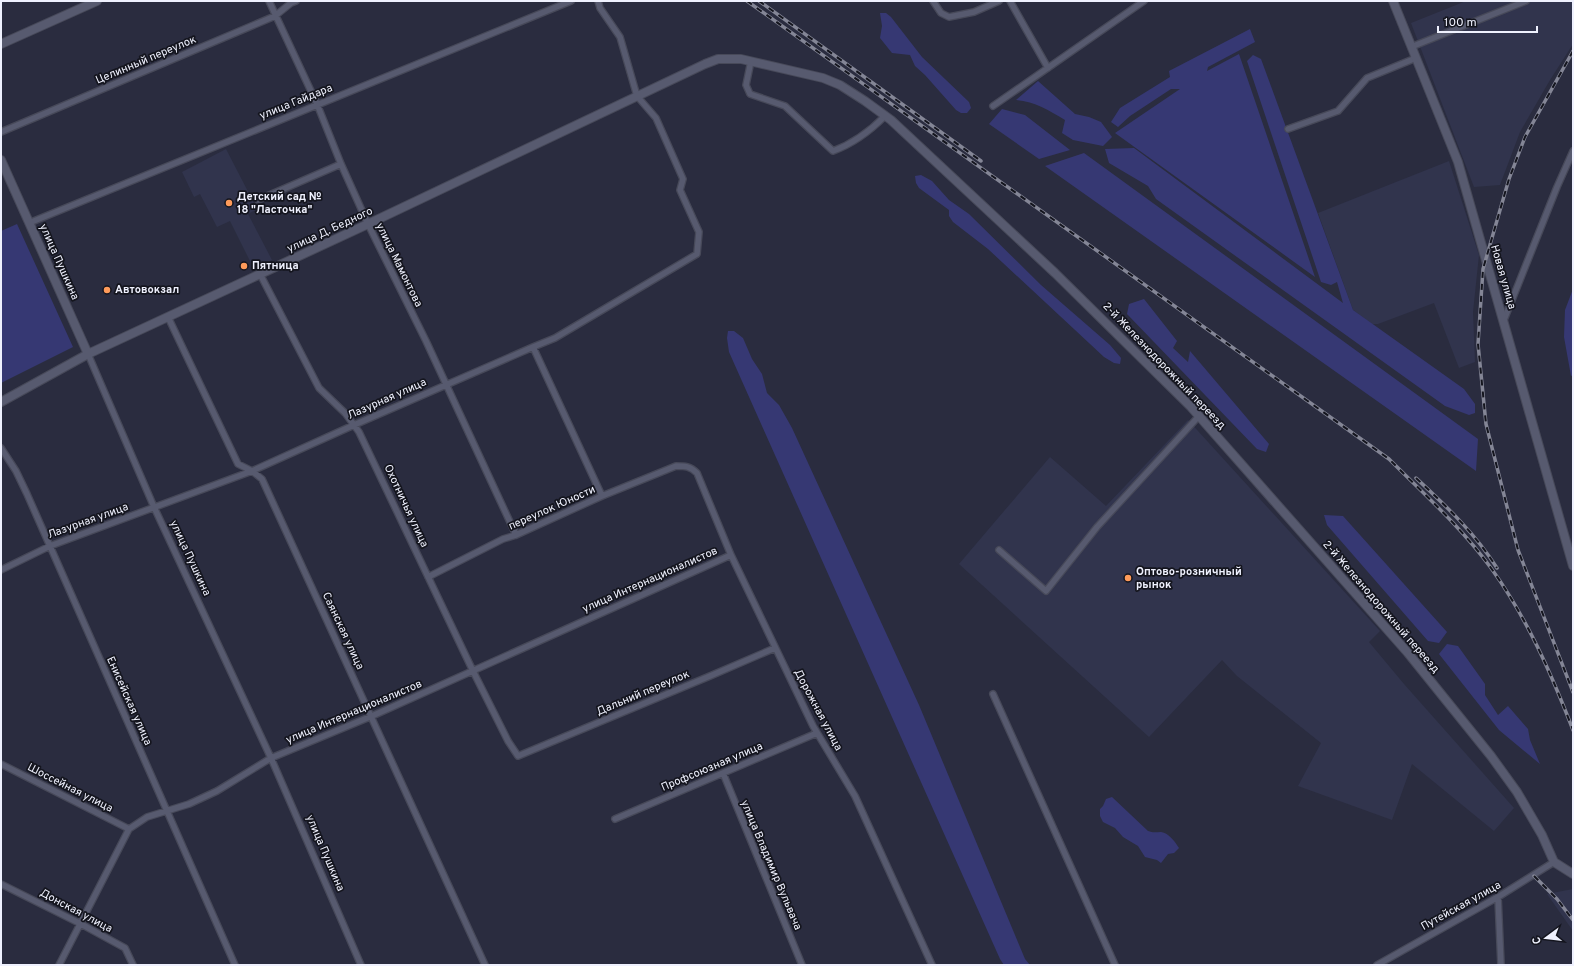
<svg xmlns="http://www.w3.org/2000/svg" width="1574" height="966" font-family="Overpass,sans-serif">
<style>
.built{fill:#31344d}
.green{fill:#363873}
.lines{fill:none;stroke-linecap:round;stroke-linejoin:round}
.street-casing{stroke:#474959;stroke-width:8}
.secondary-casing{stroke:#474959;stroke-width:10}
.street{stroke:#575a6f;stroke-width:5.5}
.secondary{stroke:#575a6f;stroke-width:8}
.rail-casing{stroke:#848696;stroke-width:3.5}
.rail{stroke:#14151e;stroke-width:2;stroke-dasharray:6;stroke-linecap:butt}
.poi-dot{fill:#ff9b5a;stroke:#14151e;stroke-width:1.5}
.labels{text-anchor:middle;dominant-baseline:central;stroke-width:3.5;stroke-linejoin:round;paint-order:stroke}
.street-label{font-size:11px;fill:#eff1fe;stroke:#14151e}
.poi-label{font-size:11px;font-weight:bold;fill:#eff1fe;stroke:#14151e;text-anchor:start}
</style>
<rect width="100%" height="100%" fill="#2a2c3f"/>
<path class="built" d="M 1466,1 L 1573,1 L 1573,44 L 1550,80 L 1520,132 L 1500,185 L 1474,187 L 1411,23 Z
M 226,149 L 257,209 L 248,214 L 272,260 L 254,269 L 230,221 L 217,227 L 200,194 L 194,197 L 182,172 Z
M 1449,161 L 1479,255 L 1473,312 L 1475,362 L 1459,368 L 1434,303 L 1378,324 L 1372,324 L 1353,310 L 1318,213 Z
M 1188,420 L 1380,631 L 1369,642 L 1404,684 L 1514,808 L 1494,831 L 1412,764 L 1392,820 L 1298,786 L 1321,743 L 1237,676 L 1222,660 L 1149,737 L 959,564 L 1050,457 L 1106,506 Z
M 1573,889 L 1573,931 L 1547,894 Z"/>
<path class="green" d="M 880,13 L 886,13 L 891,17 L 922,57 L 969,102 L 971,108 L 967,113 L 961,113 L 956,110 L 925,75 L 915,66 L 910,55 L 892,53 L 880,38 L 882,26 Z
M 1250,29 L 1255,42 L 1208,67 L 1207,71 L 1239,54 L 1315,277 L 1115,133 L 1180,89 L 1171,89 L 1130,116 L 1118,127 L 1111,122 L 1120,108 L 1170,77 L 1169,71 Z
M 1253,55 L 1261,59 L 1353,310 L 1464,389 L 1475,404 L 1475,413 L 1469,415 L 1445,406 L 1156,199 L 1148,186 L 1109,163 L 1105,149 L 1134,148 L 1343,303 L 1337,282 L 1331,285 L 1321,282 L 1247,61 Z
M 1038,81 L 1075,114 L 1089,117 L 1101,122 L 1112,137 L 1103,146 L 1073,140 L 1062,133 L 1065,120 C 1048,110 1036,102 1016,100 Z
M 1002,109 L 1025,115 L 1070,150 L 1039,159 L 989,124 Z
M 1084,153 L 1478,439 L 1476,471 L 1045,166 Z
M 921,175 L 932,181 L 949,200 L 969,214 L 1041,285 L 1110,345 L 1121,358 L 1120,364 L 1114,363 L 1104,357 L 988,249 L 953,222 L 949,216 L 949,210 L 919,188 L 916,183 L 915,176 Z
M 17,224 L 73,347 L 1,383 L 1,231 Z
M 1573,289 L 1573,375 L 1571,376 L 1564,337 L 1565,310 Z
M 1144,299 L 1177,341 L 1173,348 L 1188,362 L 1190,351 L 1269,444 L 1266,452 L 1257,449 L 1127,314 L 1129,304 Z
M 728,331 L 734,331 L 743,338 L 752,359 L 762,374 L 767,393 L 779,405 L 792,428 L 919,705 L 1025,959 L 1030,965 L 1004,965 L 1000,959 L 729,352 L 727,338 Z
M 1324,515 L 1343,516 L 1447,632 L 1439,643 L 1428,641 L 1327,525 Z
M 1447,644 L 1458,646 L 1485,684 L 1485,695 L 1498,715 L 1508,706 L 1528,729 L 1530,740 L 1540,764 L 1499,730 L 1439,654 Z
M 1112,797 L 1148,831 C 1153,833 1156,832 1161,832 C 1169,833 1175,842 1179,848 L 1174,853 L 1168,854 L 1161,863 L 1157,860 L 1145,857 L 1138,846 L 1123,837 L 1115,828 L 1103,822 L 1100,816 L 1100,809 L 1103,806 L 1106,799 Z"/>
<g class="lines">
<g class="street-casing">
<path id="street" d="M 269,1 L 317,104 L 341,164 L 368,224 L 426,341 L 516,535
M 933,1 L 941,13 L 949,17 L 974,12 L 999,1
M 1010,1 L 1048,68
M 1411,47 L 1526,1
M 751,61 L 746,85 L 750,94 L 785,106 L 833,151 C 852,144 871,130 885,116
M 993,106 L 1144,1
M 1288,129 L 1338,111 L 1367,78 L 1416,58
M 1,132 L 275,16 L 291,3 L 296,1
M 258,200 L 341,164
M 29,223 L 571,1
M 260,274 L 319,388 L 345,413 L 359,432 L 473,671 L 508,741 L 518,756 L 710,676 L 775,648
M 168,317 L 238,464 L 252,471 L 262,479 L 485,965
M 1504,320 L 1557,187 L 1573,151
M 533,347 L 602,496
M 88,354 L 154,507 L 271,758 L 361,965
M 1,448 L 16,471 L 27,494 L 235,965
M 999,550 L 1046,591 L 1097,527 L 1199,416
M 1,570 L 50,546 L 252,471 L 354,425 L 533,347 L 555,338 L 697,254 L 699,232 L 680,190 L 683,179 L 656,118 L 637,96 L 620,37 L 600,8 L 598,1
M 428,577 L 503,539 L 516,535 L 602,496 L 676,466 C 685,466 690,466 697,473 L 731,555 L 813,726 L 855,796 L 932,965
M 993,694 L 1115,965
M 1,764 L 129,829
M 723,773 L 802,965
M 615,819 L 817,733
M 1,884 L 81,924 L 125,948 L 133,965
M 1498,897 L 1501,965
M 59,965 L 129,829 L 147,817 L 189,804 L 217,791 L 271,758 L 372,716 L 731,555
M 1377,965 L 1498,897 L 1554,862"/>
</g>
<g class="secondary-casing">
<path id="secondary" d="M 1393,1 L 1458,162 L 1573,566
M 1,44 L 97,1
M 1,160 L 88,354
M 1,402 L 88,354 L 368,224 L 705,64 L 718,59 L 741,59 L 823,78 L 840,85 L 865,101 L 891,120 L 1055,273 L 1191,407 L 1408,653 L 1491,756 L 1517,792 L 1542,835 L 1554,862 L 1573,874"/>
</g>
<use href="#street" class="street"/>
<use href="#secondary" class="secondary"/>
<g class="rail-casing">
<path id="rail" d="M 747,1 L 1389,459 C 1424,494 1462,528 1491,568 C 1527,618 1551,673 1573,730
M 759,1 L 981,161
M 1573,51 L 1525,137 L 1509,179 L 1483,269 L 1478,344 L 1486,424 L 1518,550 L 1573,692
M 1416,478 C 1446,506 1475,533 1497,568
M 1534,876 L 1557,899 L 1573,920"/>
</g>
<use href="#rail" class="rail"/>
</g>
<g class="poi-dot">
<circle cx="229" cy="203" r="4"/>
<circle cx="244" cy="266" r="4"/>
<circle cx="107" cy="290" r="4"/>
<circle cx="1128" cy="578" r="4"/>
</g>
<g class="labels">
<g class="street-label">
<text transform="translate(146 60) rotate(-23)">Целинный переулок</text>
<text transform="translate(296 102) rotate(-22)">улица Гайдара</text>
<text transform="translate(330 230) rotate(-25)">улица Д. Бедного</text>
<text transform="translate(59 262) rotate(66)">улица Пушкина</text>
<text transform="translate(399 265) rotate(64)">улица Мамонтова</text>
<text transform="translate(1503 277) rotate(74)">Новая улица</text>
<text transform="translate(1164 366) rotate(46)">2-й Железнодорожный переезд</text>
<text transform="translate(387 399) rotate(-24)">Лазурная улица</text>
<text transform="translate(406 506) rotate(65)">Охотничья улица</text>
<text transform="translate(552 508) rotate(-24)">переулок Юности</text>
<text transform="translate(88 521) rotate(-20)">Лазурная улица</text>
<text transform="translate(190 558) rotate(65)">улица Пушкина</text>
<text transform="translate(650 580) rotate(-24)">улица Интернационалистов</text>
<text transform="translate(1381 607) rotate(49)">2-й Железнодорожный переезд</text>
<text transform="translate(343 631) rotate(65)">Саянская улица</text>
<text transform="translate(643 693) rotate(-23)">Дальний переулок</text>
<text transform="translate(129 701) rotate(66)">Енисейская улица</text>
<text transform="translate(818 710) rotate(62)">Дорожная улица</text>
<text transform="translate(354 712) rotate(-23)">улица Интернационалистов</text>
<text transform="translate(712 767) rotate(-23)">Профсоюзная улица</text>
<text transform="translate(70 788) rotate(27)">Шоссейная улица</text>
<text transform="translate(325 853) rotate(67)">улица Пушкина</text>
<text transform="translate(771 865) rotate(67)">улица Владимир Вульвача</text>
<text transform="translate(1461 906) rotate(-29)">Путейская улица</text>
<text transform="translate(76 911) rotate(28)">Донская улица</text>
</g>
<g class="poi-label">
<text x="237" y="197">Детский сад №<tspan x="237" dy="13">18 "Ласточка"</tspan></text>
<text x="252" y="266">Пятница</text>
<text x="115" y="290">Автовокзал</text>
<text x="1136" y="572">Оптово-розничный<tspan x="1136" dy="13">рынок</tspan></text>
</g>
</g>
<rect width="1574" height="966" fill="none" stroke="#eff1fe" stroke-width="4"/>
<g transform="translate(1546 938) rotate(255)" stroke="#14151e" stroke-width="3" paint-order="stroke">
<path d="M0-3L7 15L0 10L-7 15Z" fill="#eff1fe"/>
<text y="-6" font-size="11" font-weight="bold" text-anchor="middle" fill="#eff1fe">С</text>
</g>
<path d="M1438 26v6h99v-6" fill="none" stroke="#eff1fe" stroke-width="2"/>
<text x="1444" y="26" font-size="12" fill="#eff1fe" stroke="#14151e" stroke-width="3" paint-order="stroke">100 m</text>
</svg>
